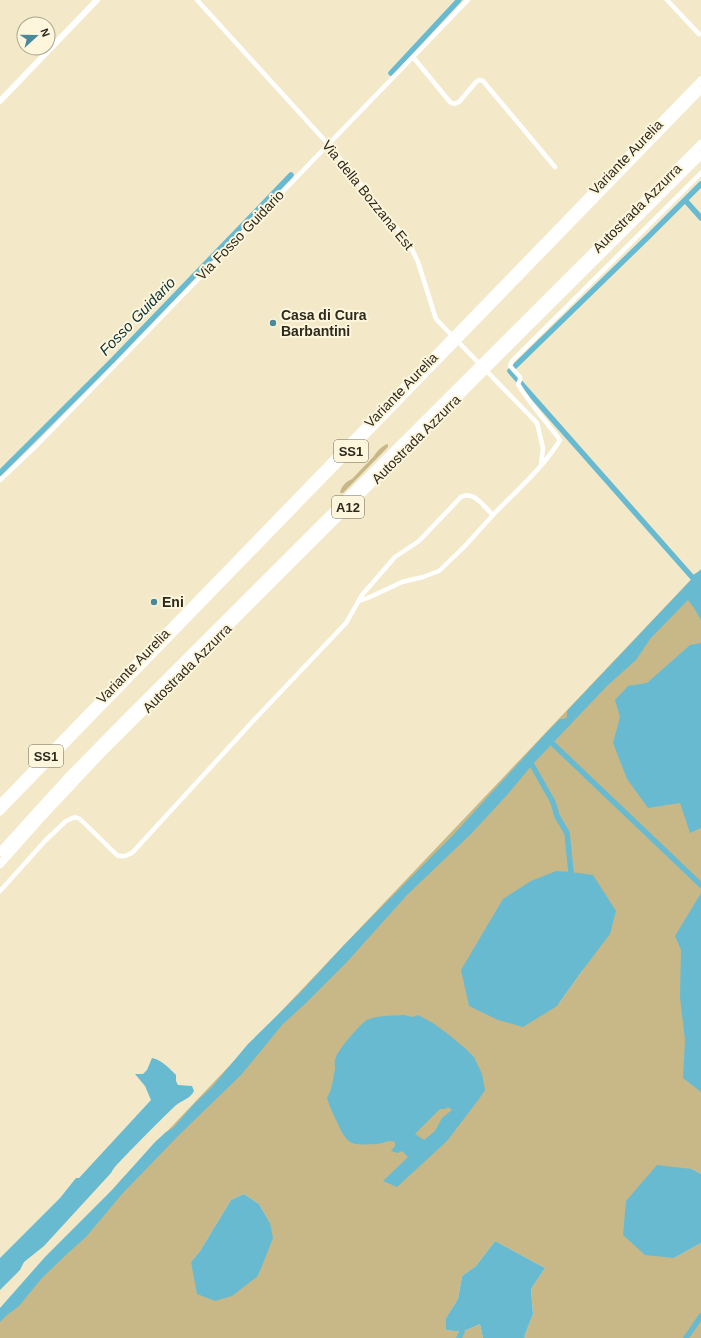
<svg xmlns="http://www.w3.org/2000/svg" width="701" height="1338" font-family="Arial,sans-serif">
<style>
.green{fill:#c8b887;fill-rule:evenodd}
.water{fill:#68bad1;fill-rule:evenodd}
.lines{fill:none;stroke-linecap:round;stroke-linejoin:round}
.canal{stroke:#68bad1;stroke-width:5.5}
.minor{stroke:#fff;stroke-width:4.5}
.secondary{stroke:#fff;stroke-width:6}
.trunk{stroke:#fff;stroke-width:7}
.motorway{stroke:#fff;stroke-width:8}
.poi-dot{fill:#48899b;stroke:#fef6dc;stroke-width:1.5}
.labels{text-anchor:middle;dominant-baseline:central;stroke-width:4;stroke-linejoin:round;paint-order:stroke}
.shield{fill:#fef6dc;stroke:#6c6756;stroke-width:1}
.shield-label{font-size:13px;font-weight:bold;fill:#2d2a1d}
.street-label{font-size:14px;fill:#2d2a1d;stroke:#fef6dc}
.poi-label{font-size:14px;font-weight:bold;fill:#2d2a1d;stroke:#fef6dc;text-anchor:start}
.water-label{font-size:15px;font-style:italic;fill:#062f3a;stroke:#fef6dc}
</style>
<rect width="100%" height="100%" fill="#f3e9c9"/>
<path class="green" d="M 388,444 L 388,447 L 343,493 L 340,493 C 341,487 346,481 352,479 L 374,456 C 377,451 383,445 388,444 Z
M 701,569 L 701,1174 L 692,1169 L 674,1258 L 701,1243 L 701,1338 L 527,1338 L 524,1337 L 533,1314 L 531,1289 L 545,1268 L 495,1241 L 476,1266 L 462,1276 L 458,1299 L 446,1318 L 446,1330 L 462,1332 L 480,1324 L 483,1338 L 0,1338 L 0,1319 L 119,1182 ZM 616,911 L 582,971 L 557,1006 ZM 244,1194 L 259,1204 L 270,1223 L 264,1258 L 258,1276 L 191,1262 L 200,1251 L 231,1200 Z"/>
<path class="water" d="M 701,570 L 701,620 L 694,608 L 688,600 L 650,639 L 636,660 L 607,686 L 532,765 L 508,794 L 471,834 L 408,894 L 346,963 L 307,1002 L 282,1025 L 241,1075 L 178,1136 L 122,1194 L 86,1237 L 68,1253 L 42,1278 L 19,1306 L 7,1315 L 0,1322 L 0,1308 L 45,1257 L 113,1189 L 155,1142 L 166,1132 L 173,1128 L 194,1104 L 212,1087 L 248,1044 L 300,993 L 344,945 L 454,834 L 547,732 L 560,719 L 564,719 L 567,717 L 567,711 L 690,581 L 693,575 Z
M 701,643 L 701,828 L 690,833 L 680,803 L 648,808 L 627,779 L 613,743 L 620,717 L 615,700 L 628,686 L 647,683 L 690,645 Z
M 556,871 L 571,872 L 593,875 L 616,911 L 610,934 L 582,971 L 557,1006 L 523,1027 L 498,1020 L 469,1006 L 461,970 L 503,899 L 531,881 Z
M 701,893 L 701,1092 L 683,1078 L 685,1040 L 680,997 L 681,950 L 675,936 Z
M 404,1015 L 413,1017 L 418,1015 L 433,1023 L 448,1034 L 466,1049 L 474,1057 L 482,1074 L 485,1090 L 479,1099 L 447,1141 L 397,1187 L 383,1181 L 408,1157 L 402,1151 L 398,1153 L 391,1151 L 395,1146 L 395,1142 C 388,1139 383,1144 377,1144 C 353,1145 348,1147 338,1124 C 334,1116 330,1108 327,1098 C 332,1090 333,1079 335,1069 C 335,1065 334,1061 336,1057 C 338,1050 361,1023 367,1020 C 378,1015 392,1016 404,1015 ZM 448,1107 L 452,1110 L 442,1118 L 435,1131 L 424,1140 L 415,1134 L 440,1109 L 445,1109 Z
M 152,1058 C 162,1060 169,1068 176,1075 L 176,1081 L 178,1085 L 192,1086 L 194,1091 C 190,1099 182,1100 175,1106 C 159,1121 144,1137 129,1152 C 123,1159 115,1165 111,1173 L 44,1246 L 24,1262 L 20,1270 L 0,1290 L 0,1258 L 60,1198 L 76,1178 L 79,1178 L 151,1100 L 145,1086 L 135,1074 L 143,1074 L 147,1070 Z
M 657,1165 L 692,1169 L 701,1174 L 701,1243 L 674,1258 L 645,1255 L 623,1235 L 626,1201 Z
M 244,1194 L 259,1204 L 270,1223 L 273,1238 L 258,1276 L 232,1296 L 215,1301 L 197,1294 L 191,1262 L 200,1251 L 231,1200 Z
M 495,1241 L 545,1268 L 531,1289 L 533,1314 L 524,1337 L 527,1338 L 483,1338 L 480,1324 L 462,1332 L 446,1330 L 446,1318 L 458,1299 L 462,1276 L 476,1266 Z"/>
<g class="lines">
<path class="canal" d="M 391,73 L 459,0
M 685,200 L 701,218
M 0,473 L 113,360 L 291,175
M 692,577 L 510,371 L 649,236 L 701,184
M 553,744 L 701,885
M 532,765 L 553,802 L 557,816 L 567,833 L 571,872
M 459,1338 L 462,1332
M 686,1338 L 701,1316"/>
<path class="minor" d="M 197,0 L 328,144 L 409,243 L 418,262 L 436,319 L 537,423 L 543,448 L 541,465
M 667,0 L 699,34
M 413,57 L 450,102 L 454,104 L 459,102 L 476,82 L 479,80 L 483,81 L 555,167
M 0,480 L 38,444 L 115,365 L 468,0
M 359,601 L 370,597 L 402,582 L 423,577 L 439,571 L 464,547 L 493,515
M 0,891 L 45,841 L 66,821 L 75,817 L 80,819 L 118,856 L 125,856 L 132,853 L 254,720 L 346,623 L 362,595 L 395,557 L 419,541 L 461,497 C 474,490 484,507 493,515 C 516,491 543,468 560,440 C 546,421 530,404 518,384 L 520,380 L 520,377 L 510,366 L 512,361 L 701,173"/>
<path class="secondary" d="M 0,101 L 97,0"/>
<path class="trunk" d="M 0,803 L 701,80
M 0,812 L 701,90"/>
<path class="motorway" d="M 0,852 L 69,776 L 125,719 L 701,144
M 0,864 L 40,819 L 101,754 L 701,155"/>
</g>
<g class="poi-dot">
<circle cx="273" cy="323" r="4"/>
<circle cx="154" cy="602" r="4"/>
</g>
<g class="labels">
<g class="shield">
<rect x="334" y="440" width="34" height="22" rx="3"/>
<rect x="332" y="496" width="32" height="22" rx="3"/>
<rect x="29" y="745" width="34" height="22" rx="3"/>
</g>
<g class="shield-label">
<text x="351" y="451">SS1</text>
<text x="348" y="507">A12</text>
<text x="46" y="756">SS1</text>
</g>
<g class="street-label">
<text transform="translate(626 157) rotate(-46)">Variante Aurelia</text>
<text transform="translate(368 195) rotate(51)">Via della Bozzana Est</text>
<text transform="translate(637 208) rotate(-45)">Autostrada Azzurra</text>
<text transform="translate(240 235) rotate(-46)">Via Fosso Guidario</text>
<text transform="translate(401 390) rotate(-46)">Variante Aurelia</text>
<text transform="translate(416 439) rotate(-45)">Autostrada Azzurra</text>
<text transform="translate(133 666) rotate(-46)">Variante Aurelia</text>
<text transform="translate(187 668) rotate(-45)">Autostrada Azzurra</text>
</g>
<g class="poi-label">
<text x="281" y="315">Casa di Cura<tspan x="281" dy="16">Barbantini</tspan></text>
<text x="162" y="602">Eni</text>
</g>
<g class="water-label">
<text transform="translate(137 316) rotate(-46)">Fosso Guidario</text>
</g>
</g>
<g transform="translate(36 36) rotate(69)"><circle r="19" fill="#fef6dc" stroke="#aaa490"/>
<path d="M0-3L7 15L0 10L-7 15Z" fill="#48899b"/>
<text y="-6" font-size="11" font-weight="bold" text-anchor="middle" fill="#2d2a1d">N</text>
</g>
</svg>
